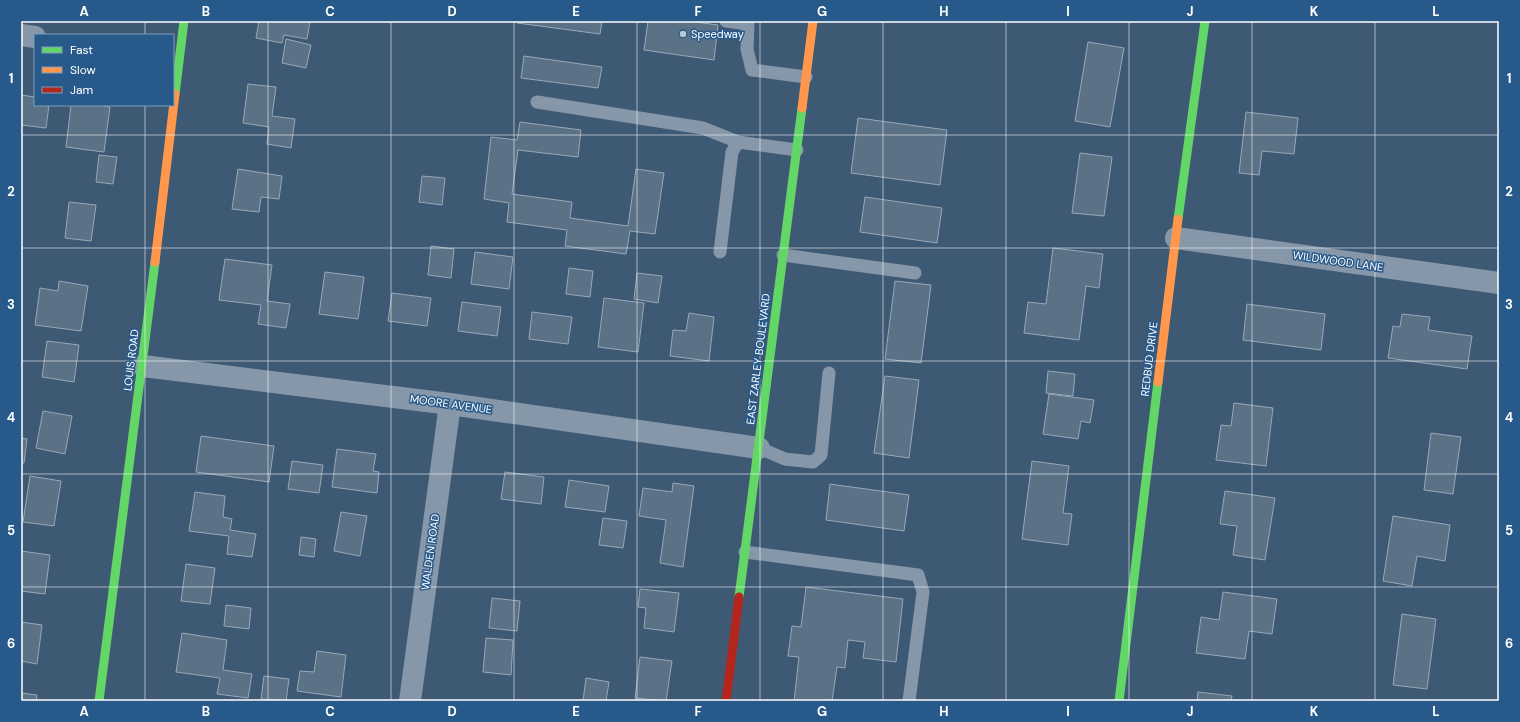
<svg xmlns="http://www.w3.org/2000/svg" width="1520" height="722" font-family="'DM Sans',sans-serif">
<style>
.building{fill:#5b7186;stroke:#99a8b7}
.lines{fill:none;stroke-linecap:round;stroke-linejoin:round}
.lane{stroke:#8597a9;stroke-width:13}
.street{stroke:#8597a9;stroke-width:22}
.fast{stroke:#63d668;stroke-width:9}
.slow{stroke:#ff974d;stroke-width:9}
.jam{stroke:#b3261e;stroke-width:9}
.grid{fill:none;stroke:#fff;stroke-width:1;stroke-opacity:0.55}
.poi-dot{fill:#bbc5ce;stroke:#275a8b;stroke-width:1.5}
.labels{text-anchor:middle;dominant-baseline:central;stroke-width:3;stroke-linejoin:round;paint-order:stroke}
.poi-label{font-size:11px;fill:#fff;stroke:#275a8b;text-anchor:start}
.street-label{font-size:11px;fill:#fff;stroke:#275a8b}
.neatline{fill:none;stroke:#fff;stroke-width:1.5}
.grid-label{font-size:13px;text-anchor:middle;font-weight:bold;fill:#fff}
</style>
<rect width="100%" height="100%" fill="#3e5974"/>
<path class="building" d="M 259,21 L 310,21 L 307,39 L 284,35 L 282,43 L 256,38 Z
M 517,21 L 602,21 L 600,34 L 517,23 Z
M 648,21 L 688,21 L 718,25 L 714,60 L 644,50 Z
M 286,39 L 311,45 L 306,68 L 282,63 Z
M 1088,42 L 1124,48 L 1110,127 L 1075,121 Z
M 524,56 L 602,67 L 598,88 L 521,78 Z
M 248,84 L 276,87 L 272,116 L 295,119 L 291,148 L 267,144 L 269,127 L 243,123 Z
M 21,95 L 35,97 L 35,105 L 49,105 L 46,128 L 21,125 Z
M 71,105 L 98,105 L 110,107 L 104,152 L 66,147 Z
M 1246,112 L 1298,118 L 1294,154 L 1262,151 L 1259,175 L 1239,173 Z
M 858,118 L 947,130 L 940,185 L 851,173 Z
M 520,122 L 581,130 L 578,157 L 518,150 L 512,194 L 572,202 L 570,218 L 628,226 L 636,169 L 664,173 L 655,234 L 630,231 L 626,254 L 565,246 L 567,230 L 507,222 L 509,203 L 484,199 L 491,137 L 517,140 Z
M 1080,153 L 1112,157 L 1104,216 L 1072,213 Z
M 99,155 L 117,157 L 113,184 L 96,182 Z
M 238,169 L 282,176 L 279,199 L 261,197 L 259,212 L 232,209 Z
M 422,176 L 445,178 L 442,205 L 419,202 Z
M 865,197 L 942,208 L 937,243 L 860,232 Z
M 69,202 L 96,205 L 91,241 L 65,238 Z
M 431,246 L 454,249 L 451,278 L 428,275 Z
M 1053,248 L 1103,254 L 1099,288 L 1086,286 L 1079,340 L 1024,333 L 1028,302 L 1046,304 Z
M 475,252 L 513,257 L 509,289 L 471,284 Z
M 225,259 L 272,265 L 267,301 L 290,304 L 286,328 L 258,324 L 261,305 L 219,300 Z
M 569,268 L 593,271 L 590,297 L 566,294 Z
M 325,272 L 364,277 L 358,319 L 319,314 Z
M 637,273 L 662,276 L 658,303 L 634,299 Z
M 59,281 L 88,286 L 81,331 L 35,325 L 40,288 L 58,291 Z
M 895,281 L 931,285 L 921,363 L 885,359 Z
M 392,293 L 431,298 L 427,326 L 388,321 Z
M 604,298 L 644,303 L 638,352 L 598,347 Z
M 462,302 L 501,307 L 497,336 L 458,331 Z
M 1247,304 L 1325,314 L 1321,350 L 1243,340 Z
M 532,312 L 572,317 L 568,344 L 529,339 Z
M 689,313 L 714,317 L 709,361 L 670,356 L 673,330 L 686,331 Z
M 1402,314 L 1430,317 L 1428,330 L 1472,336 L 1467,369 L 1388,358 L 1393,326 L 1400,327 Z
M 47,341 L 79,345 L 74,382 L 42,377 Z
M 1048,371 L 1075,374 L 1073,396 L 1046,393 Z
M 885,376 L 919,380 L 909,458 L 874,453 Z
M 1049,394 L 1094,400 L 1090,423 L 1081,421 L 1078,439 L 1043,434 Z
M 1234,403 L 1273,408 L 1266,466 L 1216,460 L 1221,425 L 1231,426 Z
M 43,411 L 72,416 L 65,454 L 36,448 Z
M 1431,433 L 1461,437 L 1453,494 L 1424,490 Z
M 201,436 L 274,446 L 269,482 L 196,472 Z
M 21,438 L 27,439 L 24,463 L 21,462 Z
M 337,449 L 376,454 L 373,471 L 379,472 L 377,493 L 332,487 Z
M 292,461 L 323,465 L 319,493 L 288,489 Z
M 1032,461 L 1069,466 L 1063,513 L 1072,514 L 1068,545 L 1022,539 Z
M 505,472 L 544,477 L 541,504 L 501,499 Z
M 30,476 L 61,481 L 54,526 L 23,522 Z
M 569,480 L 609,486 L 605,512 L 565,507 Z
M 673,483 L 694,486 L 683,567 L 660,563 L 666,520 L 639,516 L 643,488 L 672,492 Z
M 830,484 L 909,495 L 904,531 L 826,520 Z
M 1225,491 L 1275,498 L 1265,560 L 1233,555 L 1237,526 L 1220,524 Z
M 195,492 L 225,496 L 223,517 L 232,519 L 230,530 L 256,534 L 252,557 L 227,554 L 229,536 L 189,531 Z
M 341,512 L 367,516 L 360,556 L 334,551 Z
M 1393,516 L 1450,525 L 1445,561 L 1417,556 L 1412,586 L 1383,581 Z
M 603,518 L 627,521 L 623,548 L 599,545 Z
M 301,537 L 316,539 L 314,557 L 299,555 Z
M 21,551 L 50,555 L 45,594 L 21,591 Z
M 186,564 L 215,568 L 210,604 L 181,601 Z
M 806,587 L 903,599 L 896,662 L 863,658 L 865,642 L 848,640 L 845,668 L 837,667 L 832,701 L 794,701 L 799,657 L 788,656 L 792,626 L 801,627 Z
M 640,589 L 679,593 L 674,632 L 644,628 L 646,608 L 638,607 Z
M 1223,592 L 1277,599 L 1272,634 L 1249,631 L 1245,659 L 1196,653 L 1201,617 L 1219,620 Z
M 492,598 L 520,601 L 517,631 L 489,628 Z
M 226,605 L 251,608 L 249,629 L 224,626 Z
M 1402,614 L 1436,619 L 1427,689 L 1393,685 Z
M 21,622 L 42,625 L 37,664 L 21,661 Z
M 182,633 L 227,640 L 223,670 L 252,674 L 248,698 L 217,694 L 220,678 L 176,672 Z
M 486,638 L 513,640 L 511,675 L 483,672 Z
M 317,651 L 346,655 L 341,697 L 297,691 L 300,671 L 314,672 Z
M 640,657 L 672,661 L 666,701 L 635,698 Z
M 264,676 L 289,679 L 286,701 L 261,699 Z
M 586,678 L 609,682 L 606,701 L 583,701 Z
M 1198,692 L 1232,696 L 1231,701 L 1197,701 Z
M 21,693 L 37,695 L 36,701 L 21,701 Z"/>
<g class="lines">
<path class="lane" d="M 726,21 L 748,24 L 748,21
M 748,24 L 747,49 L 752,70 L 806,77
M 537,102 L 703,128 L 738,142
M 720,252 L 732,152 L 738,142 L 797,150
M 783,255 L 915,273
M 759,448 L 785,459 L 813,462 L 821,455 L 829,373
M 745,552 L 918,575 L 923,592 L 909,701"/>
<path class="street" d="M 21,35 L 35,37
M 1176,238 L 1499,283
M 143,366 L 450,404 L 759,448
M 410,701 L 450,404"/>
<path class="fast" d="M 175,94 L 184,21
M 1178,219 L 1205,21
M 739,597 L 802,108
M 99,701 L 155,262
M 1119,701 L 1158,382"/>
<path class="slow" d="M 802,108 L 813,21
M 155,262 L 175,94
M 1158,382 L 1178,219"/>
<path class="jam" d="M 726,701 L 739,597"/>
</g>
<path class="grid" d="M 145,21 L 145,35M 268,21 L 268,701M 391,21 L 391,701M 514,21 L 514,701M 637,21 L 637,701M 760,21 L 760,701M 883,21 L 883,701M 1006,21 L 1006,701M 1129,21 L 1129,701M 1252,21 L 1252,701M 1375,21 L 1375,701M 145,105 L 145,701M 21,135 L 1499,135M 21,248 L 1499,248M 21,361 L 1499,361M 21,474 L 1499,474M 21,587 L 1499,587"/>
<circle class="poi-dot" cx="683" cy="34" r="4"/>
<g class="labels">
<g class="poi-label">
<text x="691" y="34">Speedway</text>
</g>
<g class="street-label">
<text transform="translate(1338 261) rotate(8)">WILDWOOD LANE</text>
<text transform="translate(758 359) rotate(-83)">EAST ZARLEY BOULEVARD</text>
<text transform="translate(1149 359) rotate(-83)">REDBUD DRIVE</text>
<text transform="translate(131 360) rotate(-83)">LOUIS ROAD</text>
<text transform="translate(451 404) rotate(8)">MOORE AVENUE</text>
<text transform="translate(430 552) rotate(-82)">WALDEN ROAD</text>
</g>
</g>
<rect width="1520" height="722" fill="none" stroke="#275a8b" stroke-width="44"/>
<rect x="34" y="34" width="140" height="72" fill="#275a8b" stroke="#7d9cb9"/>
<rect x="42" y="47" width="20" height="6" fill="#63d668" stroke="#7d9cb9"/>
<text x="70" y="54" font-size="12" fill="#ffffff">Fast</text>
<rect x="42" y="67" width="20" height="6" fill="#ff974d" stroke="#7d9cb9"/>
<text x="70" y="74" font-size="12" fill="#ffffff">Slow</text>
<rect x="42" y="87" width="20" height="6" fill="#b3261e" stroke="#7d9cb9"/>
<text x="70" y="94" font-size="12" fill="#ffffff">Jam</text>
<rect x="22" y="22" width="1476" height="678" class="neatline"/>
<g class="grid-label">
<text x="84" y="16">A</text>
<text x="206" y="16">B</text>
<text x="330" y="16">C</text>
<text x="452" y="16">D</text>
<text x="576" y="16">E</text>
<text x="698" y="16">F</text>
<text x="822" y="16">G</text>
<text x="944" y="16">H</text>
<text x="1068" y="16">I</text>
<text x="1190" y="16">J</text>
<text x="1314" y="16">K</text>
<text x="1436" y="16">L</text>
<text x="11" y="83">1</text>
<text x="1509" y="83">1</text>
<text x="11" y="196">2</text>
<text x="1509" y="196">2</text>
<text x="11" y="309">3</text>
<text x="1509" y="309">3</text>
<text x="11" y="422">4</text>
<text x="1509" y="422">4</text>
<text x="11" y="535">5</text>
<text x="1509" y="535">5</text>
<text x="11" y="648">6</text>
<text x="1509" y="648">6</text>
<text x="84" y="716">A</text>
<text x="206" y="716">B</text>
<text x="330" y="716">C</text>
<text x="452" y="716">D</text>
<text x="576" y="716">E</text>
<text x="698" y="716">F</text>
<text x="822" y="716">G</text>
<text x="944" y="716">H</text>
<text x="1068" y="716">I</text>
<text x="1190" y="716">J</text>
<text x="1314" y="716">K</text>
<text x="1436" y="716">L</text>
</g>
</svg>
